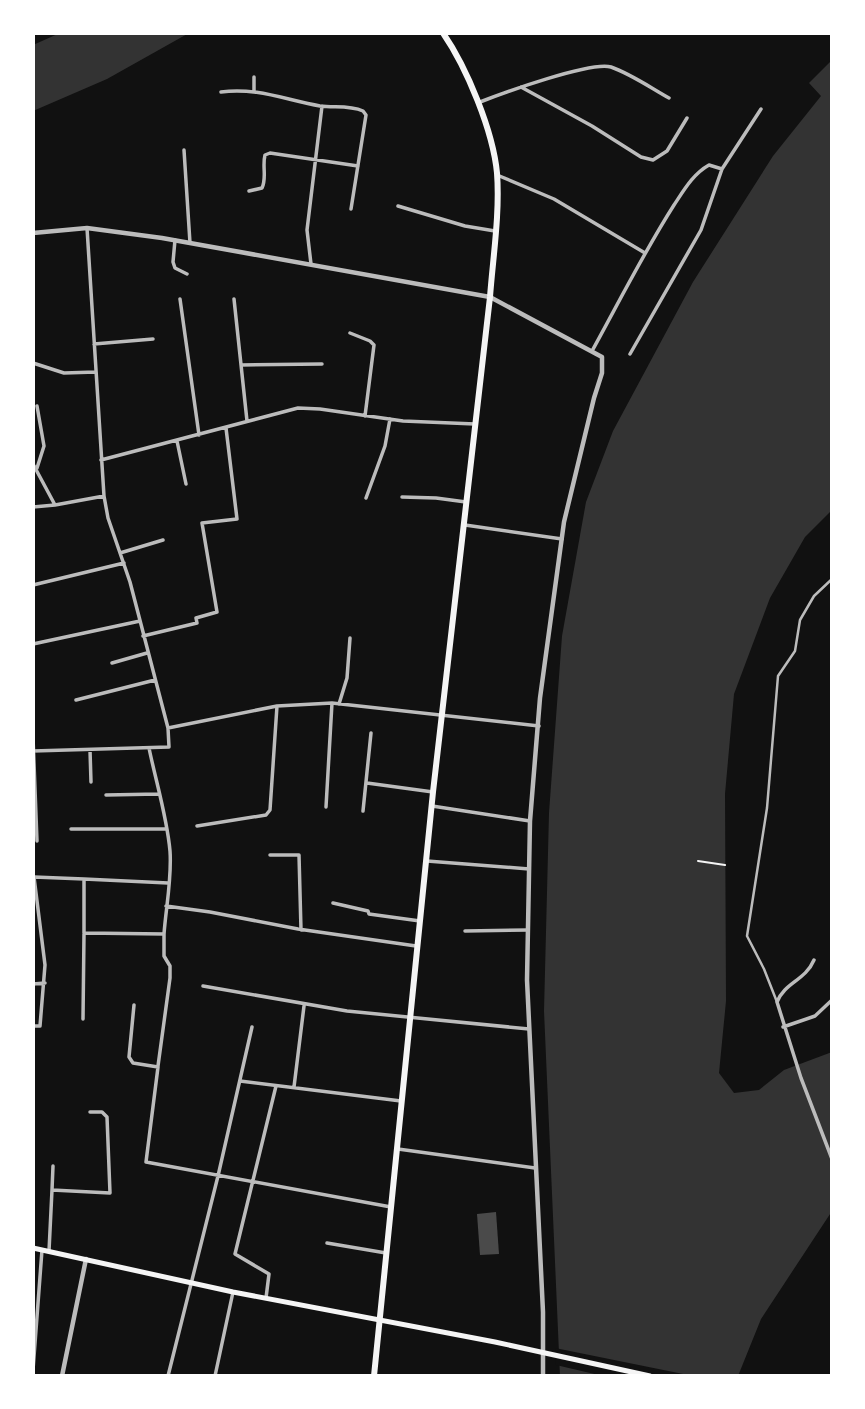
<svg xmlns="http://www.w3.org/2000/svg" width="865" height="1409" font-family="Spectral,serif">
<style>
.water{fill:#333}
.pier{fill:#111}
.building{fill:#4a4a4a}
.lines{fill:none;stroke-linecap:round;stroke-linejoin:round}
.path{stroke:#f5f5f5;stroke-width:2}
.pedestrian{stroke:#bcbcbc;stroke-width:2.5}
.minor{stroke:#bcbcbc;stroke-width:3.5}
.tertiary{stroke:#bcbcbc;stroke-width:4.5}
.secondary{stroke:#f5f5f5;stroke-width:5}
.primary{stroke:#f5f5f5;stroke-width:6}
</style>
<rect width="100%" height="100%" fill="#111"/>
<path class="water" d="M 60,33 L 189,33 L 107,79 L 33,111 L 33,45 Z
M 832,60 L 832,510 L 805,537 L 770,598 L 734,694 L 725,794 L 726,1001 L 719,1073 L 734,1093 L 759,1090 L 784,1070 L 832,1052 L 832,1211 L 761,1319 L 738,1376 L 560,1376 L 544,1011 L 549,813 L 562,636 L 586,502 L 613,431 L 693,282 L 773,156 L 821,96 L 809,83 Z"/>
<path class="pier" d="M 555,1348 L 693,1376 L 603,1376 L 556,1365 Z"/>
<path class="building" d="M 496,1212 L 499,1254 L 480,1255 L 477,1214 Z"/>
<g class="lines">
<path class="path" d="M 698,861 L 725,865"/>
<path class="pedestrian" d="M 777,1002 L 764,969 L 747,936 L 767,808 L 778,676 L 795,651 L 800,620 L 814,596 L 832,579"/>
<path class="minor" d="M 254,77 L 254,92
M 521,87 L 592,126 L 641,157 L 653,160 L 667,151 L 687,118
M 221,92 C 256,87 286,100 320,106 C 334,108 349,105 363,111 L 366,115 L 351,209
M 480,102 C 503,93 591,61 611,67 C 631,74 651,88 669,98
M 184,150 L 190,243
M 497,175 L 554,199 L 645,253
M 249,191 L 262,188 C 267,178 262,166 265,155 L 270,153 L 358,166
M 398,206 L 465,226 L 495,231
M 175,240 L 173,262 L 175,268 L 187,274
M 311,264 L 307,230 L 322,106
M 180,299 L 199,435
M 234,299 L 247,421
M 350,333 L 370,341 L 374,345 L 365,416
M 94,344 L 153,339
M 592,351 C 619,302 644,252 674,205 C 684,190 693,174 709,165 L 722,169 L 761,109
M 630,354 L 701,230 L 722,169
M 33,363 L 64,373 L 96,372
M 241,365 L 322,364
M 177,441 L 186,484
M 101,460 L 298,408 L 320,409 L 403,421 L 475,424
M 33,464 L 55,505 L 104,496
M 37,468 L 44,446 L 37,406
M 402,497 L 436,498 L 466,502
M 366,498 L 385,446 L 390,419
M 33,507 L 55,505
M 465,525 L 562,539
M 120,553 L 163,540
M 33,585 L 124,563
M 143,636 L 197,623 L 196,618 L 217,612 L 202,523 L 237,519 L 226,428
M 33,644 L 140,621
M 112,663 L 147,653
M 33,694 L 33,708
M 76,700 L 155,680
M 339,704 L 347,678 L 350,638
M 168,728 L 277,706 L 332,703 L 539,726
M 33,737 L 37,841
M 149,748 C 156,782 167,817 170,851 C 172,878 166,907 164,934 L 84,933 L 84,879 L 168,883
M 90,750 L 91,782
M 33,751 L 169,747 L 168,728 L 130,582 L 108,518 L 104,496 L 87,228
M 367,783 L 433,792
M 106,795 L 159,794
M 432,806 L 530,821
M 326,807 L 332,703
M 363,811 L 371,733
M 197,826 L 266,815 L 270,810 L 277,706
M 71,829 L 166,829
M 270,855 L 299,855 L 301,930
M 427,861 L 529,869
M 333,903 L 368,911 L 369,914 L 420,921
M 166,906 L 210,912 L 298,929 L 416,946
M 465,931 L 528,930
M 814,960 C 805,981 785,982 777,1002 L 801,1078 L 832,1159
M 33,984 L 45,983
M 203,986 L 347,1011 L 529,1029
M 134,1005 L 129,1057 L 133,1063 L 158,1067 L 146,1162 L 391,1207
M 83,1019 L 84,934
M 33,1026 L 40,1026 L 45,965 L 34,877 L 84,879
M 783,1027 L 815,1016 L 832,1000
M 158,1066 L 170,978 L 170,966 L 164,956 L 164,934
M 240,1081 L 401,1101
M 294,1087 L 304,1006
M 398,1149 L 535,1168
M 52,1190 L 53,1166
M 327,1243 L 386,1253
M 49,1251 L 52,1190 L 110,1193 L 107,1117 L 102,1112 L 90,1112
M 266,1298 L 269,1274 L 235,1254 L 276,1086
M 33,1370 L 42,1250
M 168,1376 L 218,1176 L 252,1027
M 215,1376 L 233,1292"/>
<path class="tertiary" d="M 33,233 L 87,228 L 162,238 L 490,297 L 602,357 L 602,373 L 594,398 L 564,522 L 540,698 L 530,821 L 527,980 L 543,1312 L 543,1376
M 62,1376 L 86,1259"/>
<path class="secondary" d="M 33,1248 L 233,1292 L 495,1342 L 650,1376"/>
<path class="primary" d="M 374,1376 L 433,792 L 490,297 C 493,257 500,213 497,173 C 493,131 467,68 443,33"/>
</g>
<rect width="865" height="1409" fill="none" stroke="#ffffff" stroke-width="70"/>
</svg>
